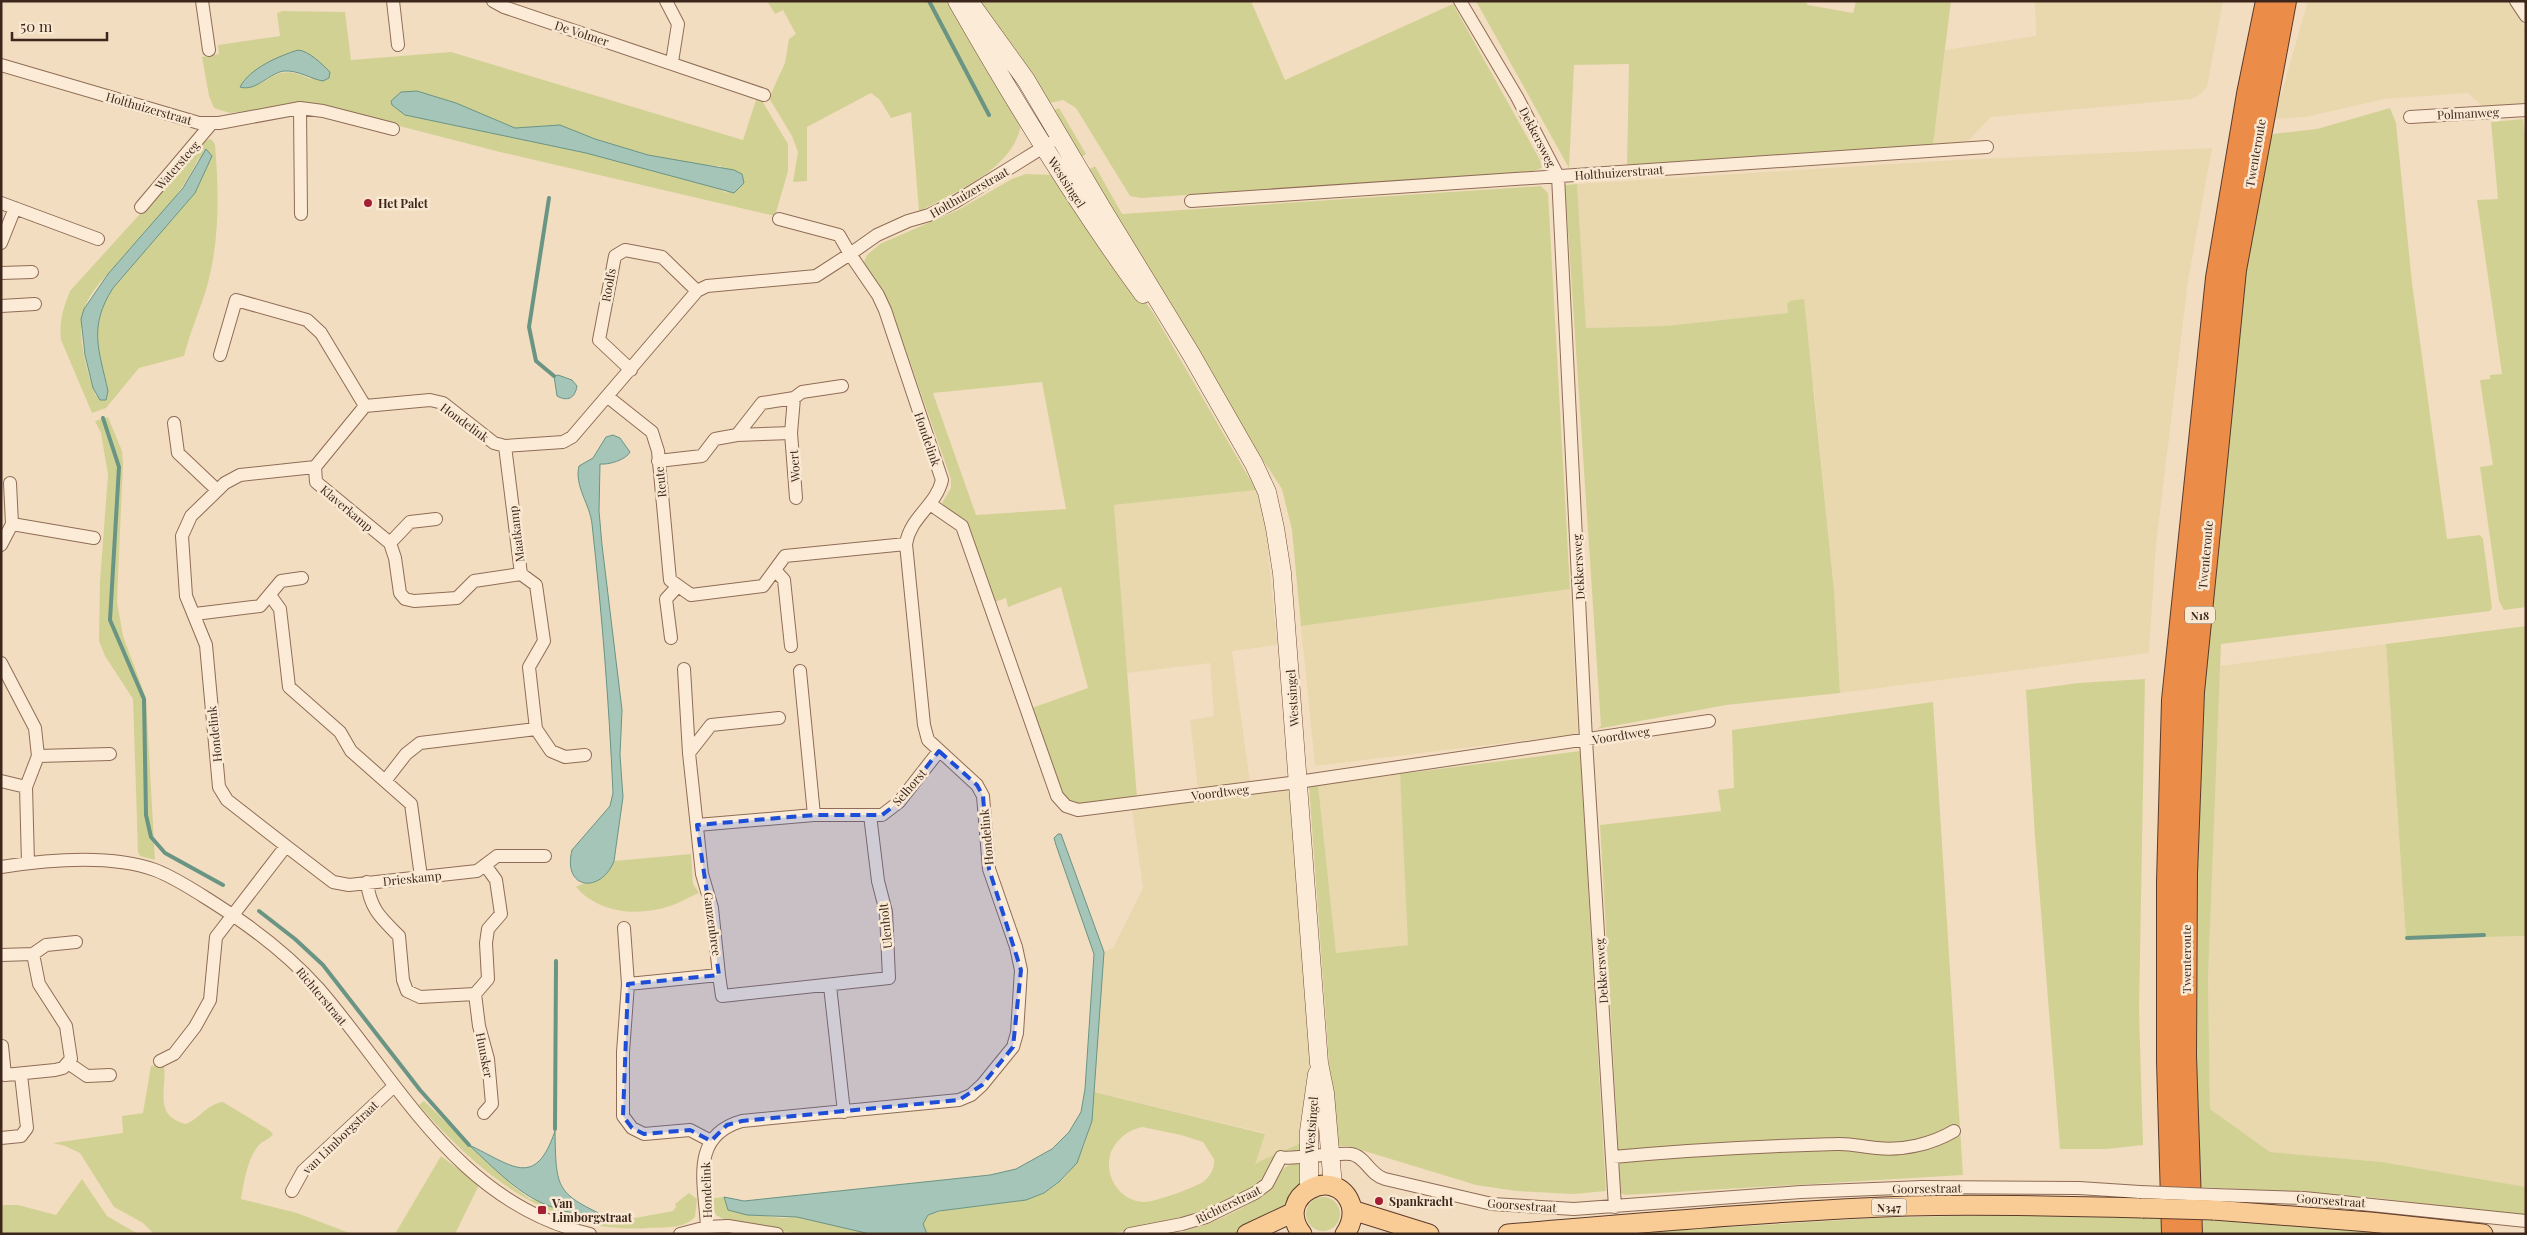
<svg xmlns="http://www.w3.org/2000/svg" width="2527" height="1235" font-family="'Playfair Display',serif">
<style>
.farmland{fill:#e9d7ae}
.green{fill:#d2d194;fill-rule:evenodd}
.water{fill:#a4c5b7;stroke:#6a9484}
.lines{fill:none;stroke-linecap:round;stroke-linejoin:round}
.stream{stroke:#6a9484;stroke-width:4}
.street-casing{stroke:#8f6c56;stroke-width:14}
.secondary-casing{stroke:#714d3a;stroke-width:19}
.primary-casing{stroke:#5c3b2b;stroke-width:21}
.highway-casing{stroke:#5c3b2b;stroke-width:24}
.street{stroke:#fcebd6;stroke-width:12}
.secondary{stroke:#fcebd6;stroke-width:18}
.primary{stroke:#facc95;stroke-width:19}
.highway{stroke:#eb8c49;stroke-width:22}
.street-bridge-casing{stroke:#8f6c56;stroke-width:14;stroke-linecap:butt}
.primary-bridge-casing{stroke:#5c3b2b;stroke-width:21;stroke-linecap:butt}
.street-bridge{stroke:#fcebd6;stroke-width:12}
.primary-bridge{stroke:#facc95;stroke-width:19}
.marked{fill:#1d4ed8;fill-opacity:0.2;stroke:#1d4ed8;stroke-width:4;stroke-dasharray:10 6;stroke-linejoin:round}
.poi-dot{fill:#a51f34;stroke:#f9e8d2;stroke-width:2}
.labels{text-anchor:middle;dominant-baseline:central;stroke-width:5;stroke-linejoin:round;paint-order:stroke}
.shield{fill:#f9e8d2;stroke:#756153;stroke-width:1}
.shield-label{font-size:11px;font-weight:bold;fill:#3d271c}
.street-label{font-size:12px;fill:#3d271c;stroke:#f9e8d2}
.poi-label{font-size:12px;font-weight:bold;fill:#3d271c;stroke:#f9e8d2;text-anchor:start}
</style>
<rect width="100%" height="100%" fill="#f3ddc1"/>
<path class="farmland" d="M 2035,1 L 2223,1 L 2207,87 L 2198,96 L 2190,99 L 1991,117 L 1969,140 L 1949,146 L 1933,145 L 1945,50 L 2036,36 Z
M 2308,1 L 2507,1 L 2526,29 L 2526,107 L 2482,106 L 2468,93 L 2384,99 L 2306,117 L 2274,119 Z
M 2212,148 L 2188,281 L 2156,545 L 2149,653 L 1840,693 L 1834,590 L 1814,389 L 1787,304 L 1788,313 L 1665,326 L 1586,328 L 1577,184 L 1940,161 Z
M 1256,490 L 1263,509 L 1266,529 L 1277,645 L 1232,651 L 1250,783 L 1198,790 L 1190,720 L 1214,716 L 1210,663 L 1127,673 L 1114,505 Z
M 1570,589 L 1578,734 L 1315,766 L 1301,626 Z
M 2386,644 L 2406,939 L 2526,936 L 2526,1187 L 2382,1162 L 2270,1152 L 2210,1109 L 2208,979 L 2220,666 Z
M 1400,774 L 1409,945 L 1336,954 L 1318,784 Z
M 1287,789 L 1289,791 L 1307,972 L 1312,1057 L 1311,1088 L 1304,1144 L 1299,1144 L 1260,1161 L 1254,1166 L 1265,1133 L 1094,1092 L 1104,952 L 1113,948 L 1143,888 L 1132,810 Z"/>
<path class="green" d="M 767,1 L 952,1 L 1021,124 C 1014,170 955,191 919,212 L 911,112 L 891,118 L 880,100 L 871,93 L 807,127 L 807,181 L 793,182 L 798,152 L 792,136 L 769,98 L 785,63 L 789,39 L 796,34 L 783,10 L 775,14 Z
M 973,1 L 1251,1 L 1285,80 L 1453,4 L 1540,160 L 1542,168 L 1530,172 L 1141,198 L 1130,196 L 1076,108 L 1063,100 L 1045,104 Z
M 1476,1 L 1805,1 L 1808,5 L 1853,13 L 1856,1 L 1951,1 L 1933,145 L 1627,165 L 1629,64 L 1574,65 L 1569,168 Z
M 282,11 L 345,12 L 351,60 L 451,52 L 743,140 L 758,94 L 788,144 L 788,171 L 775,216 L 500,152 L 314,104 L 230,113 L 214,108 L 209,96 L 202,57 L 219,54 L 218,45 L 280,36 L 277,13 ZM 298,50 L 312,58 L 311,79 C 270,60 274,87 242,88 L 257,70 ZM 417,91 L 456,103 L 515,128 L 560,125 L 595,139 L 648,155 L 697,165 L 721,166 L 727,193 L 716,188 L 586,153 L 458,124 L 392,101 L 401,92 Z
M 1059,108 L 1086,154 L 1078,160 L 1050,112 Z
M 2390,108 L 2396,123 L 2412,283 L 2447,539 L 2480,535 L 2483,539 L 2492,608 L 2490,611 L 2221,644 L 2208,979 L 2210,1109 L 2270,1152 L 2382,1162 L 2526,1187 L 2526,1216 L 2368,1197 L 2201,1187 L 2193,1078 L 2198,752 L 2247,261 L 2268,148 L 2273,134 L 2317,129 Z
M 2523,119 L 2526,144 L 2526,607 L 2504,610 L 2499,601 L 2480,467 L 2493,465 L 2480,380 L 2490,379 L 2490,375 L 2502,374 L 2477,200 L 2498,199 L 2491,122 Z
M 211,139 L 215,144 C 219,192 220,243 206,290 C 199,312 190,333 184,356 L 139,368 L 106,408 L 92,413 L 61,340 C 59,322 63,308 70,291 L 207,140 ZM 199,157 L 195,193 L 113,288 C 88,327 99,350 107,391 L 96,396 C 88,376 78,339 82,317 C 86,294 108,274 122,258 C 150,226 182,196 199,157 Z
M 1095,166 L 1122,214 L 1541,186 L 1548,193 L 1570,589 L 1301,626 L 1292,530 L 1282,489 L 1226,404 L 1085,172 Z
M 1026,174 L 1055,175 L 1113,259 L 1154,314 L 1256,490 L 1114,505 L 1137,798 L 1078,808 L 1062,799 L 1029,709 L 1088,688 L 1061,587 L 1008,607 L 1006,598 L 992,603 L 965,525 L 942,503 L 951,488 L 951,479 L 891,308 L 864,262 L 867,255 L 880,244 L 958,210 L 1012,179 ZM 1042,382 L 1066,509 L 976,515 L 933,393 Z
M 1577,184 L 1586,328 L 1665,326 L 1788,313 L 1787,304 L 1790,301 L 1804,299 L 1834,590 L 1840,693 L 1726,705 L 1597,729 L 1601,726 L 1565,185 Z
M 108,417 L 122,451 L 123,463 L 117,602 L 123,636 L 146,698 L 155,860 L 140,856 L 138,852 L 133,699 L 105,656 L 99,641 L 100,581 L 108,475 L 101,433 L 95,421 Z
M 2526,626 L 2526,936 L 2406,939 L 2386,644 Z
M 2145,679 L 2139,1010 L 2143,1145 L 2106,1149 L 2060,1149 L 2035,837 L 2026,690 L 2078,683 Z
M 1933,702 L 1963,1175 L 1625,1195 L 1621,1193 L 1600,825 L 1721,811 L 1718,790 L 1734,788 L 1732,730 Z
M 1580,751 L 1606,1191 L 1574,1194 L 1516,1191 L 1476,1185 L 1348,1146 L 1335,1146 L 1309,786 L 1318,784 L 1336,953 L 1408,945 L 1400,774 Z
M 691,854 L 693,884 L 699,893 C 689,897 680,903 670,906 C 638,917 598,913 576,887 C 592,878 606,883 614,861 Z
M 164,1065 C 167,1092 153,1115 186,1124 C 200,1118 207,1104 223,1102 L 269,1130 L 273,1134 C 269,1140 262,1141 258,1146 C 247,1160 244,1182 241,1199 L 297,1213 L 352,1234 L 154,1234 L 143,1223 L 114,1207 L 80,1153 L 65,1146 L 53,1143 L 123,1133 L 122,1116 L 143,1113 L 151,1066 Z
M 1094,1092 L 1265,1134 L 1255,1165 L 1260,1161 L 1299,1144 L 1304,1144 L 1305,1151 L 1299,1151 L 1264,1181 L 1208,1213 L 1132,1230 L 1103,1234 L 927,1234 L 924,1232 L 923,1224 L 928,1215 C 950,1207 973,1208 996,1204 C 1010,1202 1031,1200 1044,1193 C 1081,1174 1093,1130 1094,1092 ZM 1142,1127 L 1181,1135 L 1203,1142 L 1214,1159 C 1215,1168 1210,1177 1203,1182 C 1193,1188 1155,1202 1144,1202 C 1119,1201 1103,1175 1111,1152 C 1117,1139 1128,1130 1142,1127 Z
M 424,1101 L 515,1188 L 530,1199 L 611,1219 L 635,1218 L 673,1211 L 676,1207 L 675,1204 L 689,1193 L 697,1199 L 695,1217 C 683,1229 665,1227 649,1228 C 552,1235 479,1174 419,1105 Z
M 441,1156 L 479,1185 L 455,1234 L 395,1234 Z
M 1305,1161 L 1306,1177 L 1289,1207 L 1240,1234 L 1172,1234 C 1199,1229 1235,1214 1258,1198 C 1279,1183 1274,1164 1305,1161 Z
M 82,1179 L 107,1216 L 138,1234 L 1,1234 L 1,1205 L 18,1205 L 56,1215 Z
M 724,1197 L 728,1210 L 781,1218 L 797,1217 L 870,1234 L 801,1234 L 729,1222 L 716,1215 L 711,1202 L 714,1198 Z
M1306 1214a17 17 0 1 1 34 0a17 17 0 1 1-34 0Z
M 1994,1215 L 2084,1215 L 2166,1218 L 2167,1234 L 1616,1234 L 1876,1218 Z
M 2198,1220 L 2327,1227 L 2387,1234 L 2198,1234 Z"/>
<path class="water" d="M 298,50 C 309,51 322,64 330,72 L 329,78 L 323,81 C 311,79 298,70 284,71 C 269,73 256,92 240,87 C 250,68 279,56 298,50 Z
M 417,91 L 456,103 L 515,128 L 560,125 L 595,139 L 648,155 L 734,170 L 742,174 L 744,183 L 734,193 L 716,188 L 586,153 L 405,115 L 392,105 L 391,101 L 401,92 Z
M 206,149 L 212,156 L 195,193 L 113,288 C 88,327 99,350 108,391 L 106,400 L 100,400 L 93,388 L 85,355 L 81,319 L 84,309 L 108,274 L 183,188 Z
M 558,375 L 572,380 L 577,386 C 575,398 568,402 557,396 L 554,376 Z
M 613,435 L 620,438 L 630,452 C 626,460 608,465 600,464 L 599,511 L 602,545 L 622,710 L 620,755 L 623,797 L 614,861 C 601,894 562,890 572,850 L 610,806 L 613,793 C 609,703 602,614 592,524 C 590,504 574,486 579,466 L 593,458 L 606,437 Z
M 1058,834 L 1061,834 L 1104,952 L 1092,1121 L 1077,1163 L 1059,1182 L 1044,1193 L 1026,1200 L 939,1211 L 928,1215 L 923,1224 L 927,1234 L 870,1234 L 797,1217 L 747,1215 L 728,1210 L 724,1197 L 744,1201 L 990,1175 L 1016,1169 L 1052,1149 L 1069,1132 L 1081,1112 L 1085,1089 L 1094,954 L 1056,845 L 1054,838 Z
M 555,1131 C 556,1191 556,1193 611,1219 C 536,1211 522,1195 469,1145 C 512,1165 535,1190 555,1131 Z"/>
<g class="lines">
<path class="stream" d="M 929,1 L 989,115
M 549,198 L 529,327 L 536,361 L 554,376
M 103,418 L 119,467 L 110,620 L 144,699 L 146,815 L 151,837 L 165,853 L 223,885
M 259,911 L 295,939 L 323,965 L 420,1090 L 469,1145
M 2407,938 L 2484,935
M 555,1129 L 556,961"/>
<g class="street-casing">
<path id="street" d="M 202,1 L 209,50
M 393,1 L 398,45
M 493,1 L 504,7 L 764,95
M 666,1 L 678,24 L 672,62
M 1460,1 L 1517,97 L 1558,176 L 1586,740 L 1615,1207
M 2516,1 L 2526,16
M 1,65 L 199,123 L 219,123 L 300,108 L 323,111 L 393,129
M 300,108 L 301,214
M 2410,117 L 2526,110
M 1191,201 L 1987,147
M 1,203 L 98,239
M 141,207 L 212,123
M 779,219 L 839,235 L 850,254 L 877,235 L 908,221 L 929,215 L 955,202 L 1050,143
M 1,243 L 15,208
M 1,273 L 32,272
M 1,306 L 35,304
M 220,355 L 236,300 L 307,320 L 321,333 L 365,406
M 631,370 L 599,340 L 615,256 L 625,250 L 662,257 L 697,291
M 608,397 L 652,432 L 658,451 L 670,580 L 691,595 L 763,586 L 785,556 L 906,544
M 794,398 L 791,433 L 796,498
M 174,423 L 178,453 L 217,490
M 737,435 L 762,403 L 794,398 L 802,392 L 842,386
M 505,446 L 521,574 L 536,585 L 544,641 L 529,667 L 536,729 L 551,751 L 565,757 L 585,755
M 658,461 L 702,456 L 715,439 L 737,435 L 791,433
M 315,467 L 316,482 L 390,543 L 395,558 L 400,593 L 405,599 L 414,601 L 457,598 L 474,581 L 521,574
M 10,483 L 12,524 L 94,538
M 930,504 L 962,526 L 1057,796 L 1066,806 L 1078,810 L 1298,782 L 1709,721
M 390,543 L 410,522 L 436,519
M 1,545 L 12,524
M 775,570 L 784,580 L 791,646
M 270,595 L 280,609 L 289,687 L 340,732 L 351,751 L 411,804 L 421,877
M 195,614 L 260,606 L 281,581 L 302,578
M 671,638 L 666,599 L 677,587
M 1,663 L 35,728 L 38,756 L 26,787 L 28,863
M 684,669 L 689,753 L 702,874 L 712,908 L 719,975 L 628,984 L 623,1052 L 623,1116 L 632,1128 L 644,1134 L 690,1130 L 711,1141
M 800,671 L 814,815
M 689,753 L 711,725 L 779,718
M 38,756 L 110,754
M 1,781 L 26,787
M 385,781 L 406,754 L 420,743 L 536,729
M 697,825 L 814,815 L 882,815 L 899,802 L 939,751
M 286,846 L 333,882 L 349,885 L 477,871 L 497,856 L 545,856
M 1,867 C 46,860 111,854 155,870 C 176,878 195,891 214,903 C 252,927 289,955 319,989 C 400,1083 457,1203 590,1234
M 367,882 C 370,909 381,918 399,936 L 403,980 L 407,991 L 420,997 L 475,994
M 624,928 L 628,984
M 1,955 L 33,954 L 46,945 L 76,942
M 719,975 L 722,996 L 889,978 L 886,912 L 878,881 L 870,815
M 830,986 L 844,1112
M 2,1046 L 5,1075 L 55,1070 L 63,1068 L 71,1059 L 66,1026 L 39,984 L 33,954
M 160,1061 L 174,1054 L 195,1027 L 210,1000 L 216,937 L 286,846 L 227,800 L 219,787 L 206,645 L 186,596 L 182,536 L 191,516 L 225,483 L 240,475 L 315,467 L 365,406 L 430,400 L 443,403 L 494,443 L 505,446 L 563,442 L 572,437 L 697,291 L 707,286 L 816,276 L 850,254 L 878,295 L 885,310 L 942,480 C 936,506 910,517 906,544 L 924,725 L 928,740 L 977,785 L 983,796 L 989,869 L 1016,947 L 1021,970 L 1017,1033 L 1013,1047 L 982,1085 L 971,1095 L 959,1100 L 742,1121 C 689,1136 705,1184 707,1227
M 68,1063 L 87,1076 L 110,1075
M 484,1113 L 492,1104 L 488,1059 L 479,1026 L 475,994 L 488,979 L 486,943 L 488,929 L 501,914 L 496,880 L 485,865
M 1,1138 L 21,1136 L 27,1128 L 21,1075
M 1613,1157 C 1687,1150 1761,1146 1836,1144 C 1850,1143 1863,1147 1877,1148 C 1903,1151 1932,1144 1954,1131
M 292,1191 L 303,1171 L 393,1087
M 2213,1195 L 2304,1198 L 2526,1221
M 680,1234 L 707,1227 L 728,1226 L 777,1234
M 1130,1234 L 1182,1224 L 1206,1217 L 1255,1193 L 1267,1184 L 1281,1157 C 1287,1160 1337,1152 1351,1154 C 1365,1156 1370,1175 1385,1179 L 1492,1204 L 1574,1209 L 1801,1192 L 1922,1187 L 2079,1188 L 2140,1192"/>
</g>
<g class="secondary-casing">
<path id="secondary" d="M 957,1 C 1014,101 1075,201 1143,294
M 969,1 L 1026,80 L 1103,210 L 1191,354 L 1254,464 L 1267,492 L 1275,528 L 1282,573 L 1319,1063 L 1325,1093 L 1333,1186
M 1309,1188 L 1309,1131 L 1317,1074"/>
</g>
<g class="primary-casing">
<path id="primary" d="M 1352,1210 L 1429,1234
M 2213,1210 L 2370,1222 L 2483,1234
M 1247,1234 L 1294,1212
M 1302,1234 C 1272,1195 1337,1163 1351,1205 C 1354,1216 1351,1225 1345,1234
M 1508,1234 C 1642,1223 1775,1211 1908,1206 C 1986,1204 2065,1206 2143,1208"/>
</g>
<g class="highway-casing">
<path id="highway" d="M 2173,1234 L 2168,1062 L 2168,881 L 2173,700 L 2217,278 L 2248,94 L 2267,1
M 2191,1234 L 2185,1056 L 2186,874 L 2193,692 L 2235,270 L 2285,1"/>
</g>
<use href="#street" class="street"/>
<use href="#secondary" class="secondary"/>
<use href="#primary" class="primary"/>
<use href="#highway" class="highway"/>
<g class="street-bridge-casing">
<path id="street-bridge" d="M 2140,1192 L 2213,1195"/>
</g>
<g class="primary-bridge-casing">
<path id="primary-bridge" d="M 2143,1208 L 2213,1210"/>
</g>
<use href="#street-bridge" class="street-bridge"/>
<use href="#primary-bridge" class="primary-bridge"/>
</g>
<path class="marked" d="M 939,751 L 977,785 L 983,796 L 989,869 L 1021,970 L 1013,1047 L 982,1085 L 959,1100 L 742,1121 L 727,1125 L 711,1141 L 690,1130 L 644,1134 L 632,1128 L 623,1116 L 628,984 L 719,975 L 697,825 L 814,815 L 882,815 L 899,802 Z"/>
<g class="poi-dot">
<circle cx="368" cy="203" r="5"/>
<circle cx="1379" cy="1201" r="5"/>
<rect x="537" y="1205" width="10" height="10" rx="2.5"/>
</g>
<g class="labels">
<g class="shield">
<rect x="2185" y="606.5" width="30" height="17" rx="4"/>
<rect x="1871.5" y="1198.5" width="35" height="17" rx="4"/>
</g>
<g class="shield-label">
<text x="2200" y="615">N18</text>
<text x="1889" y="1207">N347</text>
</g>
<g class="street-label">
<text transform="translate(582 33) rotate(18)">De Volmer</text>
<text transform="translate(149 108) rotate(16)">Holthuizerstraat</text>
<text transform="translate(2468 113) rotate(-3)">Polmanweg</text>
<text transform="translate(1538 137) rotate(63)">Dekkersweg</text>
<text transform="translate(2255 153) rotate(-80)">Twenteroute</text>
<text transform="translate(177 165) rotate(-49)">Watersteeg</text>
<text transform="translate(1619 172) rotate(-4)">Holthuizerstraat</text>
<text transform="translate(1067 182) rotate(57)">Westsingel</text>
<text transform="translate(969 192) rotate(-30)">Holthuizerstraat</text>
<text transform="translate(608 285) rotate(-80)">Roolfs</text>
<text transform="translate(465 422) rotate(36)">Hondelink</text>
<text transform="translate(928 439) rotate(71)">Hondelink</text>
<text transform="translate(794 466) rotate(-94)">Woert</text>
<text transform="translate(660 482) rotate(-96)">Reute</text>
<text transform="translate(347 508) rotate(40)">Klaverkamp</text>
<text transform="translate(516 534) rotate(-97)">Maatkamp</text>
<text transform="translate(2205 555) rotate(-85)">Twenteroute</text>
<text transform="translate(1578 567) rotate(-93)">Dekkersweg</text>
<text transform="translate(1292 698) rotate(-94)">Westsingel</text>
<text transform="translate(214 734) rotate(-96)">Hondelink</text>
<text transform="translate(1621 735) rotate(-9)">Voordtweg</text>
<text transform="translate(909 787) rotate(-49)">Selhorst</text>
<text transform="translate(1220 792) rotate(-7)">Voordtweg</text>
<text transform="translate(986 837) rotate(-95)">Hondelink</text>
<text transform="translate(412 878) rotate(-6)">Drieskamp</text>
<text transform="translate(713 924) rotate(82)">Ganzenbree</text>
<text transform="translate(885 926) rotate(-96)">Ulenholt</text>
<text transform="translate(2186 959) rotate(-90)">Twenteroute</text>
<text transform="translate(1601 971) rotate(-94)">Dekkersweg</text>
<text transform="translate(322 996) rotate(50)">Richterstraat</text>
<text transform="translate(485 1055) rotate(79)">Huusker</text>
<text transform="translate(1311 1125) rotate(-86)">Westsingel</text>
<text transform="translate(340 1137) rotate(-44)">van Limborgstraat</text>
<text transform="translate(1927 1188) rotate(-1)">Goorsestraat</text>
<text transform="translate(706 1190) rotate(-92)">Hondelink</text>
<text transform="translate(2331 1200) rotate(4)">Goorsestraat</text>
<text transform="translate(1228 1204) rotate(-26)">Richterstraat</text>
<text transform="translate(1522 1205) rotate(4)">Goorsestraat</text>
</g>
<g class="poi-label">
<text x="378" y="203">Het Palet</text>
<text x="1389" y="1201">Spankracht</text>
<text x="552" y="1203">Van<tspan x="552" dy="14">Limborgstraat</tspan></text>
</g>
</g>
<rect width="2527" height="1235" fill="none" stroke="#3d271c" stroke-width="5"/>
<path d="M12 32v8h95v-8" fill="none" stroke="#3d271c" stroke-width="2.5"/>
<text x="20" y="32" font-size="15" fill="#3d271c" stroke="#f9e8d2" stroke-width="4" paint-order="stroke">50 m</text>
</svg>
